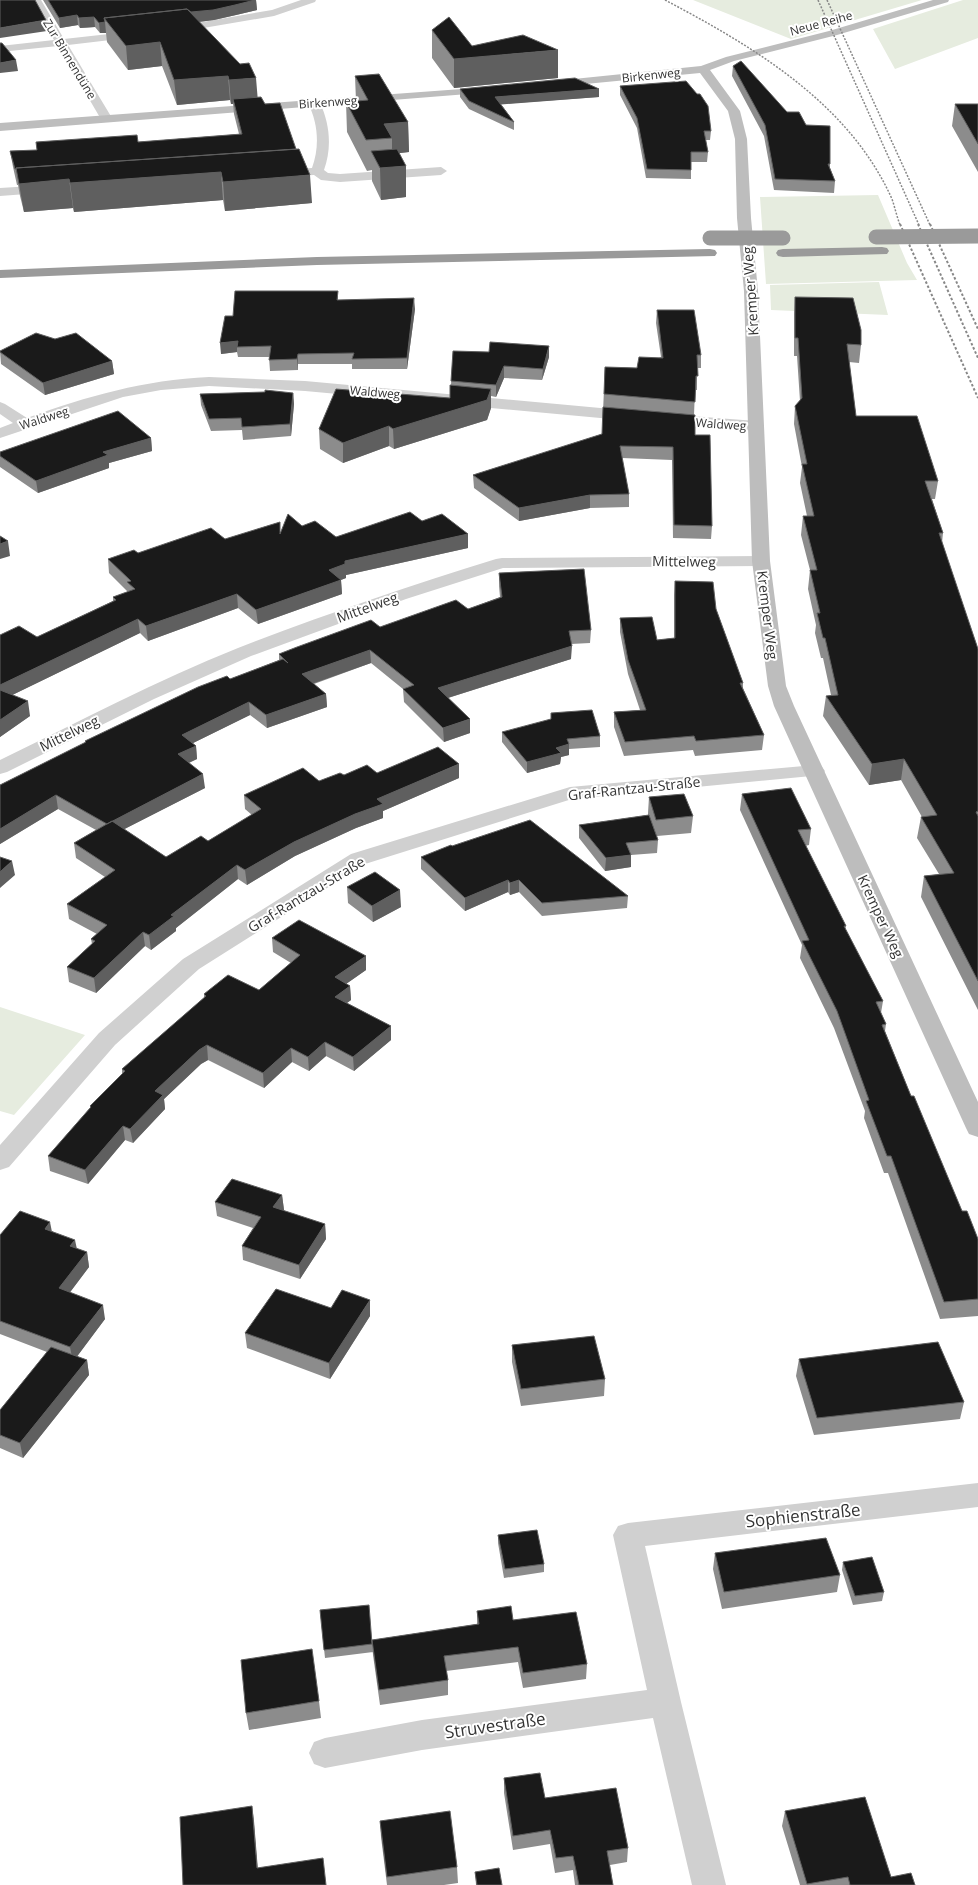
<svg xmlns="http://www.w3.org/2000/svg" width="978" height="1885" font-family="'Open Sans',sans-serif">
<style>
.green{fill:#e6ecdf}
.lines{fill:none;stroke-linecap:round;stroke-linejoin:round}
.street{fill:#d0d0d0;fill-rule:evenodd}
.secondary{fill:#bdbdbd;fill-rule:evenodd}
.highway{fill:#9a9a9a;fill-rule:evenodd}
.rail-far1{stroke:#888;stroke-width:1.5;stroke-dasharray:2 1.5;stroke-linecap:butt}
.rail{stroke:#888;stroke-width:2;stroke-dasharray:2.5 2;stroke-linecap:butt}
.highway-bridge{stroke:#9a9a9a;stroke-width:15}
.wall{fill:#8c8c8c}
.shaded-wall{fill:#5f5f5f}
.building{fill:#1a1a1a;stroke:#5f5f5f}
.labels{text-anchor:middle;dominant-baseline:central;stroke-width:4;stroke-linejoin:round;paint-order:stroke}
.far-street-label{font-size:12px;fill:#333;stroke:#fff}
.street-label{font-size:14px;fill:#333;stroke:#fff}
.near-street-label{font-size:17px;fill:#333;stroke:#fff}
</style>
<rect width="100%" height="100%" fill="#fff"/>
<path class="green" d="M 693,0 L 922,0 L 791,39 Z
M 963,0 L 978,0 L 978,38 L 895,69 L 873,29 Z
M 878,195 L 907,263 L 917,280 L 766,284 L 760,197 Z
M 879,282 L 888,315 L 771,310 L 770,285 Z
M 0,1007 L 85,1035 L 14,1115 L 0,1111 Z"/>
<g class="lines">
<path class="street" d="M 31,0 L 41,0 L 64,39 L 136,31 L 141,34 L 136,37 L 68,45 L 112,118 L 110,121 L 102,121 L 58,46 L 0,52 L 0,46 L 54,40 Z
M 301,0 L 316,0 L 315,2 L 274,16 L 174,33 L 169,30 L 174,27 L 272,10 Z
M 314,99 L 320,103 C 330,124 332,148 324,170 L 328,173 L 340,174 L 441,167 L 447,171 L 441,175 L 340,182 L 321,180 L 314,175 L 276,177 L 274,174 L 276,171 L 280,170 L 312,168 C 320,146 318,123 308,103 Z
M 48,185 L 53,186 L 54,189 L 53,192 L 0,196 L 0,188 Z
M 209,377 L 305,381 L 633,411 L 639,413 L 641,416 L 639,419 L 633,421 L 305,391 L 209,386 L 161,390 L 123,397 L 0,438 L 0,428 L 13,423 L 0,414 L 0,402 L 5,404 L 27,418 C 88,396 144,380 209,377 Z
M 665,414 L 756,421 L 762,423 L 764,426 L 762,429 L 756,431 L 659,422 L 657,419 L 659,416 Z
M 761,556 L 767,557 L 770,561 L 767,565 L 761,566 L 503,568 L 406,599 L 251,656 L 154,699 L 7,772 L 0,774 L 0,760 C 79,722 157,680 238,648 C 323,615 409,586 496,559 L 502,558 Z
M 815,765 L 822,767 L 825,771 L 822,775 L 572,799 L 365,864 L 199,969 L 115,1045 L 9,1167 L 0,1170 L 0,1145 L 99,1033 L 183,959 L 351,854 L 570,787 Z
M 978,1483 L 978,1507 L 645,1546 L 681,1702 L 726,1885 L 692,1885 L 653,1718 L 422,1750 L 325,1768 L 314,1764 L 309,1753 L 314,1742 L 325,1738 L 422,1720 L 647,1690 L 613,1535 L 618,1526 L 628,1523 Z"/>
<path class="secondary" d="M 933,0 L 949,0 L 948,2 L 837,35 L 734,61 L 710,70 L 740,111 L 747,139 L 751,218 L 758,291 L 770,561 L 786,686 L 794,706 L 978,1102 L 978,1137 L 969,1134 L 966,1128 L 774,706 L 768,686 L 752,561 L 744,291 L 737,218 L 735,139 L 728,111 L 700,73 L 554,87 L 548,84 L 554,81 L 701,66 L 726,57 L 829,31 Z
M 489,87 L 495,90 L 493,92 L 0,131 L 0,123 Z"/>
<path class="highway" d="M 882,247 L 887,248 L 889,251 L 887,254 L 783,257 L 778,256 L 776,253 L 778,250 L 783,249 Z
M 710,249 L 715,250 L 717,253 L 715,256 L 317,265 L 0,278 L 0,270 L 317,257 Z"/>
<path class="rail-far1" d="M 665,0 C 754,47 849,103 892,199 C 895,208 897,217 900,225
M 818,0 L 919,225
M 827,0 L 930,225"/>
<path class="rail" d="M 900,224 L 978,398
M 918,224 L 978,358
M 930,224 L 978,329"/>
<path class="highway-bridge" d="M 876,237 L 978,236
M 710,238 L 783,238"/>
</g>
<path class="wall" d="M 43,0 L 256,0 L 257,10 L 236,15 L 214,20 L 199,22 L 257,97 L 312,203 L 225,211 L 223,200 L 74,212 L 73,208 L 24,212 L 20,196 L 18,185 L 17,185 L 13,167 L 10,151 L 37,150 L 239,134 L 234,114 L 233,104 L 231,104 L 230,100 L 177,105 L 162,66 L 128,70 L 107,42 L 106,33 L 100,33 L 95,27 L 80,28 L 78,25 L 60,28 Z
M 432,30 L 472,46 L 558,78 L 454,88 L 432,58 Z
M 733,66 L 787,112 L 806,125 L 830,164 L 830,168 L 835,181 L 834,193 L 774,190 L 764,136 L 732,76 Z
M 355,76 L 408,122 L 409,152 L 399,153 L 406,166 L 406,197 L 381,200 L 372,181 L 372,170 L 367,171 L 347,132 L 346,102 L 356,101 Z
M 620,86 L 711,131 L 710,140 L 705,140 L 708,152 L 707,162 L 691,162 L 691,179 L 646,178 L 637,128 L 620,95 Z
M 460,89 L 599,89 L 599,97 L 501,104 L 514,122 L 514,130 L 469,109 L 460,97 Z
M 955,104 L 978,104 L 978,172 L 952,126 Z
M 338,291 L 338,300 L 415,309 L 407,369 L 352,369 L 352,364 L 298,364 L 298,370 L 270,371 L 269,357 L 238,357 L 237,352 L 221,354 L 233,316 Z
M 795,297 L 861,345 L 859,363 L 849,362 L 856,416 L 938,481 L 935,499 L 932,499 L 943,533 L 942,543 L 978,649 L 978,1010 L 921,897 L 924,876 L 939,874 L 917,838 L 921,817 L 922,817 L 901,780 L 869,785 L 823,716 L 826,696 L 831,695 L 823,658 L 821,658 L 815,633 L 816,625 L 808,589 L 810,570 L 801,535 L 803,516 L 807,516 L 800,483 L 802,467 L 794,424 L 795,406 L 800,401 L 797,356 L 794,356 L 794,314 Z
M 657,310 L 701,355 L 701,368 L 697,368 L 697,390 L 695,390 L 694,415 L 695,435 L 712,526 L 711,539 L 673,538 L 672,460 L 622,458 L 629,494 L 629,507 L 590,508 L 519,521 L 474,488 L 473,475 L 602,434 L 605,367 L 637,368 L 661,357 L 656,323 Z
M 0,351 L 112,361 L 114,374 L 45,395 L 1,364 Z
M 453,351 L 549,357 L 542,380 L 504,378 L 496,397 L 491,396 L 491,408 L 487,420 L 394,449 L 389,446 L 343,463 L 320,449 L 319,429 L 450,398 L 451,385 Z
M 293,393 L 294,404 L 291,436 L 243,440 L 242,430 L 211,431 L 201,405 L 200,394 Z
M 151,438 L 152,451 L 109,463 L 109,468 L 38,493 L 0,467 L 0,452 Z
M 422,521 L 468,534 L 468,548 L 346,575 L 346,578 L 341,580 L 342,594 L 258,624 L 238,608 L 148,641 L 140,633 L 12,695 L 30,716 L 0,737 L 0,635 L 37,637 L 113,601 L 113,597 L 128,592 L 109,573 L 108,559 L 138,553 L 225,539 L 280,522 L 280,532 L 302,526 L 336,537 Z
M 499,573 L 591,630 L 590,643 L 571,644 L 571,659 L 448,698 L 470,733 L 444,742 L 404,702 L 403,689 L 371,663 L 314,684 L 326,694 L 327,707 L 267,728 L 250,715 L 193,743 L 196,746 L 197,759 L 189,763 L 205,788 L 124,829 L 166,857 L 208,841 L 252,815 L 245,809 L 244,795 L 319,781 L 344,775 L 377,773 L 459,778 L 383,811 L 383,818 L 356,828 L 295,856 L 247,885 L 238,879 L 176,928 L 176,931 L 151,950 L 145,946 L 96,993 L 69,982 L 67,967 L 92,944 L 91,939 L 97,934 L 69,919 L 67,904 L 105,877 L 76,858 L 74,843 L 96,830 L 58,809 L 0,844 L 0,785 L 85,743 L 85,741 L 230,679 L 279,660 L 279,654 L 380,627 L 468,609 L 500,597 L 499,586 Z
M 675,581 L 716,609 L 743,683 L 743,688 L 764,735 L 762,750 L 695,756 L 693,750 L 624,756 L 614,727 L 614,712 L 640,710 L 628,674 L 620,632 L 620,618 L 657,640 L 674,638 L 674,595 Z
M 502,732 L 600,736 L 600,747 L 569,749 L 569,755 L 561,757 L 560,764 L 527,773 L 502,742 Z
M 742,794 L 811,829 L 809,845 L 805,846 L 846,926 L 845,929 L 883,1001 L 881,1013 L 886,1024 L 885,1031 L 911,1096 L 962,1211 L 978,1239 L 978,1316 L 940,1319 L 888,1173 L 884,1173 L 864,1118 L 865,1111 L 834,1028 L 800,958 L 802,945 L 740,810 Z
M 649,797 L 693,816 L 691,833 L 657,836 L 658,840 L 657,853 L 631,855 L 631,867 L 605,871 L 579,838 L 579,825 L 648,815 L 648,813 Z
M 452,846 L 628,896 L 627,908 L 542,916 L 519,892 L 510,895 L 508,892 L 465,911 L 421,869 L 421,857 Z
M 347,887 L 401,907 L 373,922 L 348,903 Z
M 272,938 L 366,956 L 366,970 L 346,984 L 350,986 L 351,1000 L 347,1003 L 391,1026 L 391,1040 L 354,1071 L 326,1056 L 309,1071 L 292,1062 L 264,1088 L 208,1060 L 201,1064 L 164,1099 L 165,1109 L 133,1143 L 125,1140 L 88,1184 L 50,1171 L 48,1156 L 90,1108 L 90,1106 L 122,1074 L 122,1069 L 204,998 L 204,994 L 259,990 L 291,963 L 273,952 Z
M 282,1195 L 284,1210 L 283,1211 L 325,1224 L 326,1239 L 300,1279 L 243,1260 L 242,1246 L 253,1228 L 217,1216 L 215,1202 Z
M 52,1231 L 77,1249 L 87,1252 L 89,1267 L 70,1292 L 105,1319 L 77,1356 L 87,1360 L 89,1375 L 23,1458 L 0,1448 L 0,1410 L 47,1352 L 0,1334 L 0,1235 Z
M 331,1308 L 370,1316 L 330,1379 L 247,1348 L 245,1333 Z
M 512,1345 L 605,1379 L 604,1396 L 521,1406 L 512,1362 Z
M 799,1359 L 964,1402 L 960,1419 L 814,1435 L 796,1376 Z
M 498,1535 L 544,1564 L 544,1572 L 504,1578 L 498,1543 Z
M 715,1553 L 840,1575 L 837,1592 L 722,1609 L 713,1569 Z
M 843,1562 L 884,1592 L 882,1601 L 853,1605 L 842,1570 Z
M 320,1610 L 372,1644 L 373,1652 L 325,1658 Z
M 477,1611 L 513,1620 L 587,1664 L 586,1679 L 523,1688 L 518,1662 L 446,1671 L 448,1680 L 448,1695 L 380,1705 L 373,1655 L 372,1640 L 477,1624 Z
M 319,1701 L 321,1718 L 249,1730 L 246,1713 Z
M 504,1778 L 545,1798 L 628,1848 L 627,1862 L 610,1865 L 613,1885 L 575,1885 L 573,1870 L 555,1873 L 550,1844 L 513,1850 L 504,1793 Z
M 785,1811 L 891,1877 L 915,1885 L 800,1885 L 782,1826 Z
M 380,1821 L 457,1867 L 458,1883 L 444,1885 L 387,1885 L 381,1837 Z
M 475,1872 L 502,1885 L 476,1885 Z"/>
<path class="shaded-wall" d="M 256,0 L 257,10 L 236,15 L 214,20 L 115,32 L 107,22 Z
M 77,15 L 78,25 L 60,28 L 59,18 Z
M 94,17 L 95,27 L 80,28 L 79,18 Z
M 46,20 L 47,31 L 0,38 L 0,28 Z
M 105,22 L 106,33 L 100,33 L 99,23 Z
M 160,42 L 162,66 L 128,70 L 126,46 Z
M 558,50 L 558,78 L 454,88 L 454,59 Z
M 16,60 L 18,71 L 0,73 L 0,63 Z
M 228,76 L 230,100 L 177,105 L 174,80 Z
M 256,78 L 258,102 L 233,99 L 233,104 L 231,104 L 229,80 Z
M 599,89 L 599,97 L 495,105 L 495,97 Z
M 408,122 L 409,152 L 392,154 L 392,138 L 384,124 Z
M 406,166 L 406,197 L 381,200 L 380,168 Z
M 221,172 L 223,200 L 74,212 L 70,183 Z
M 310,175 L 312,203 L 225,211 L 223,182 Z
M 69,179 L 73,208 L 24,212 L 19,184 Z
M 414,298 L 415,309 L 407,369 L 407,358 Z
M 238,341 L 237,347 L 237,352 L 221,354 L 220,343 Z
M 549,346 L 549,357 L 542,380 L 543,369 Z
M 298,354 L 298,370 L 297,359 Z
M 112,361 L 114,374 L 45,395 L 43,383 Z
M 504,366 L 504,378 L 496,397 L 496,385 Z
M 491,389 L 491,408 L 487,420 L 394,449 L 393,429 Z
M 293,393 L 294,404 L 291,436 L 290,424 Z
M 389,426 L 389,446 L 343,463 L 343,443 Z
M 151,438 L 152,451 L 109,463 L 109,468 L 38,493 L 36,481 L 103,452 Z
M 590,495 L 590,508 L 519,521 L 519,508 Z
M 468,534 L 468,548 L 346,575 L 346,578 L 330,584 L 329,570 L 345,561 Z
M 8,541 L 10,556 L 0,559 L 0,544 Z
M 341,580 L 342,594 L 258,624 L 256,610 Z
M 237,594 L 238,608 L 148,641 L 146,626 Z
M 138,619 L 140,633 L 0,701 L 0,685 Z
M 572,646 L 571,659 L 438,701 L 438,688 Z
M 370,650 L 371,663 L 303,687 L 302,674 Z
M 326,694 L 327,707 L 267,728 L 266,715 Z
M 28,701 L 30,716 L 0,737 L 0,720 Z
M 249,702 L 250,715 L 183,748 L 182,735 Z
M 470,719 L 470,733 L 444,742 L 443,728 Z
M 569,744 L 569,755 L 561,757 L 560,764 L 527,773 L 527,762 L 556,748 Z
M 196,746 L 197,759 L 179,767 L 178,754 Z
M 904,759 L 901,780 L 869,785 L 872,764 Z
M 459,764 L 459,778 L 383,811 L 383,818 L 356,828 L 295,856 L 247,885 L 245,870 L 294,842 L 377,799 Z
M 203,774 L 205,788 L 109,837 L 107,824 Z
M 56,795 L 58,809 L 0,844 L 0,829 Z
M 631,855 L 631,867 L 605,871 L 606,858 Z
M 12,861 L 15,875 L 0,888 L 0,872 Z
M 237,865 L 238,879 L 176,928 L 176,931 L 151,950 L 149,935 L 171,915 Z
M 508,880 L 508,892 L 465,911 L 465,898 Z
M 519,880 L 519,892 L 510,895 L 510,883 Z
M 400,890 L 401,907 L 373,922 L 372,906 Z
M 143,932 L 145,946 L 96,993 L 94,978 Z
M 366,956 L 366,970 L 336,991 L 335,977 Z
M 350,986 L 351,1000 L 336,1011 L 335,997 Z
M 391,1026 L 391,1040 L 354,1071 L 353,1057 Z
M 325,1042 L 326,1056 L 309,1071 L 308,1057 Z
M 207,1045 L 208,1060 L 201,1064 L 164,1099 L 165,1109 L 133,1143 L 130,1129 L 155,1091 L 199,1050 Z
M 291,1048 L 292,1062 L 264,1088 L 263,1073 Z
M 123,1126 L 125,1140 L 88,1184 L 85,1170 Z
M 282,1195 L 284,1210 L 275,1222 L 273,1207 Z
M 50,1222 L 53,1237 L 45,1229 Z
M 325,1224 L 326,1239 L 300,1279 L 299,1265 Z
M 75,1240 L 78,1254 L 70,1246 Z
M 87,1252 L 89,1267 L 62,1303 L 59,1288 Z
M 370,1300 L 370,1316 L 330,1379 L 329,1363 Z
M 103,1305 L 105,1319 L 73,1362 L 70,1347 Z
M 87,1360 L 89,1375 L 23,1458 L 20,1443 Z
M 252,1806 L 254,1821 L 259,1883 L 257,1868 Z"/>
<path class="building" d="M 0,0 L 35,0 L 46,20 L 0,28 Z
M 48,0 L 255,0 L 235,5 L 213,10 L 191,12 L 187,9 L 104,18 L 105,22 L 99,23 L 94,17 L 79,18 L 77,15 L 59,18 Z
M 187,9 L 240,64 L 249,63 L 256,78 L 229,80 L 228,76 L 174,80 L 160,42 L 126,46 L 104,18 Z
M 449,17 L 472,46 L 523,35 L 558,50 L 454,59 L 432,30 Z
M 0,43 L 2,43 L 16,60 L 0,63 Z
M 741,61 L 787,112 L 799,112 L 806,125 L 830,126 L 830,164 L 828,164 L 835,181 L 775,179 L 765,125 L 733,66 Z
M 379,74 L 408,122 L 384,124 L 392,138 L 366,140 L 346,102 L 368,100 L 355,76 Z
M 575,78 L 599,89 L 495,97 L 514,122 L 469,101 L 460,89 Z
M 686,81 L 697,94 L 700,94 L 708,106 L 711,131 L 704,131 L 708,152 L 691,152 L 691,170 L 647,169 L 637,118 L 620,86 Z
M 261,97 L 265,104 L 280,103 L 296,149 L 16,168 L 16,169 L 15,169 L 10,151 L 37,150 L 36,142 L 137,135 L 138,142 L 242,134 L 233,99 Z
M 955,104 L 978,104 L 978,144 Z
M 299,149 L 310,175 L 223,182 L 221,172 L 70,183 L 69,179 L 19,184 L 16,168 Z
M 397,149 L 406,166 L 380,168 L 371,151 Z
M 235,291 L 338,291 L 337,300 L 414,298 L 407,358 L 352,359 L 354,353 L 298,354 L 297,359 L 269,360 L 271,346 L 237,347 L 238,341 L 220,343 L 225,316 L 233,316 Z
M 795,297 L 853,298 L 861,330 L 861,345 L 847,344 L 856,416 L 917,416 L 938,481 L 925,481 L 943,533 L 939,533 L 978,649 L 978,811 L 976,812 L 978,816 L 978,981 L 924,876 L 954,873 L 921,817 L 937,815 L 904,759 L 872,764 L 826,696 L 838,695 L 825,638 L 823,638 L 817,613 L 820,613 L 810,570 L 817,570 L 803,516 L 814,516 L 802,464 L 807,464 L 795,406 L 802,398 L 798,338 L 795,338 Z
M 657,310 L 694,310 L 701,355 L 697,355 L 698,376 L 696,376 L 695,402 L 604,394 L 605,367 L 637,368 L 639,357 L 663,358 Z
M 36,333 L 55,339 L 76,333 L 112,361 L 43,383 L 0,352 L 0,351 Z
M 490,342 L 549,346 L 543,369 L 504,366 L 496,385 L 451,381 L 453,351 L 489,352 Z
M 450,385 L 491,389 L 487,400 L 393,429 L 389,426 L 343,443 L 319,429 L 336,389 L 450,398 Z
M 265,390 L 293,393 L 290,424 L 242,427 L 241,418 L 209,419 L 200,394 L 265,392 Z
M 603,407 L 695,415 L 695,435 L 710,435 L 712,526 L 674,525 L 673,447 L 620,446 L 629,494 L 590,495 L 519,508 L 473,475 L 602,434 Z
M 118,411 L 151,438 L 103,452 L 108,455 L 36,481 L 0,456 L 0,452 Z
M 410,512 L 422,521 L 442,514 L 468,534 L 345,561 L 345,564 L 329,570 L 341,580 L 256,610 L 237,594 L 146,626 L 138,619 L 0,685 L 0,635 L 19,626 L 37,637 L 116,600 L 113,597 L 135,589 L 127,582 L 131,581 L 108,559 L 134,550 L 138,553 L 211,528 L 225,539 L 280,522 L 280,534 L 288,514 L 302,526 L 315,521 L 336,537 Z
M 0,536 L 8,541 L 0,544 Z
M 584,569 L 591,630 L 569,631 L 572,646 L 438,688 L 470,719 L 443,728 L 403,689 L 414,685 L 370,650 L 302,674 L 326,694 L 266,715 L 249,702 L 182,735 L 196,746 L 178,754 L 203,774 L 107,824 L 56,795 L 0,829 L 0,785 L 86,742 L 85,741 L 198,687 L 227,676 L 230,679 L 283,659 L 288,663 L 279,654 L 297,647 L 371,620 L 380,627 L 456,600 L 468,609 L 502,597 L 499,573 Z
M 675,581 L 713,582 L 716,609 L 743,683 L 740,683 L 764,735 L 696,741 L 694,736 L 625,742 L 614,712 L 646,710 L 628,660 L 620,618 L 652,617 L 657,640 L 675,638 Z
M 0,690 L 28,701 L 0,720 Z
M 592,710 L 600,736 L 567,739 L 569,744 L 556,748 L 561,753 L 527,762 L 502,732 L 551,719 L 551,713 Z
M 438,747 L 459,764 L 377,799 L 383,804 L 355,814 L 294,842 L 245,870 L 237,865 L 171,915 L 174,916 L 149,935 L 143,932 L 94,978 L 67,967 L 95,941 L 91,939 L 107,925 L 67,904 L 115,870 L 74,843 L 112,821 L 166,857 L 201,836 L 208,841 L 261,809 L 244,795 L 303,768 L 319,781 L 340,773 L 344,775 L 367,765 L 377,773 Z
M 791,788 L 811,829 L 798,830 L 846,926 L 844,926 L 883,1001 L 876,1002 L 886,1024 L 882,1025 L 911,1096 L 914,1096 L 962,1211 L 967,1211 L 978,1239 L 978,1299 L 944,1302 L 891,1156 L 887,1156 L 866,1101 L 869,1100 L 837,1011 L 802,941 L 809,940 L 742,794 Z
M 684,794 L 693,816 L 656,820 L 649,797 Z
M 649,815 L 658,840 L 626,843 L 631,855 L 606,858 L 579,825 Z
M 530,820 L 628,896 L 542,903 L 519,880 L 510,883 L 508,880 L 465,898 L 421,857 L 451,845 L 452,846 Z
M 0,857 L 12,861 L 0,872 Z
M 375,872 L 400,890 L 372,906 L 347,887 Z
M 299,920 L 366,956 L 335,977 L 350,986 L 335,997 L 391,1026 L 353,1057 L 325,1042 L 308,1057 L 291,1048 L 263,1073 L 207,1045 L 199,1050 L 155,1091 L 163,1095 L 130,1129 L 123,1126 L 85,1170 L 48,1156 L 91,1107 L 90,1106 L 125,1071 L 122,1069 L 206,996 L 204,994 L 228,975 L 259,990 L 300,955 L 272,938 Z
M 232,1179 L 282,1195 L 273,1207 L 325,1224 L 299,1265 L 242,1246 L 261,1217 L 215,1202 Z
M 20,1211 L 50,1222 L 45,1229 L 75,1240 L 70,1246 L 87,1252 L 59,1288 L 103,1305 L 70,1347 L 0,1321 L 0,1235 Z
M 276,1289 L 331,1308 L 342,1290 L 370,1300 L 329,1363 L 245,1333 Z
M 594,1336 L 605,1379 L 521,1389 L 512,1345 Z
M 938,1342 L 964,1402 L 817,1418 L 799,1359 Z
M 51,1347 L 87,1360 L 20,1443 L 0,1435 L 0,1410 Z
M 537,1530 L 544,1564 L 505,1569 L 498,1535 Z
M 826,1538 L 840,1575 L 724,1592 L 715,1553 Z
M 872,1557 L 884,1592 L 855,1596 L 843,1562 Z
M 369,1605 L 372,1644 L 324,1650 L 320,1610 Z
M 511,1606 L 513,1620 L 576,1612 L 587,1664 L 523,1673 L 518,1647 L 444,1656 L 448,1680 L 379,1690 L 372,1640 L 479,1624 L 477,1611 Z
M 312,1649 L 319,1701 L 246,1713 L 241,1660 Z
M 540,1773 L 545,1798 L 616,1788 L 628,1848 L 607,1851 L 613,1885 L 579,1885 L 573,1856 L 556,1858 L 550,1830 L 513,1836 L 504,1778 Z
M 865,1797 L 891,1877 L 911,1873 L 915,1885 L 850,1885 L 848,1877 L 807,1884 L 785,1811 Z
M 252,1806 L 257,1868 L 323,1858 L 326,1885 L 183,1885 L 180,1817 Z
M 450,1811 L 457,1867 L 387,1877 L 380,1821 Z
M 499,1868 L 502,1885 L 477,1885 L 475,1872 Z"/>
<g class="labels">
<g class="far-street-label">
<text transform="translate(821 23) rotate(-15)">Neue Reihe</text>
<text transform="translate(70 59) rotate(59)">Zur Binnendüne</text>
<text transform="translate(651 75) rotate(-6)">Birkenweg</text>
<text transform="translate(328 102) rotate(-4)">Birkenweg</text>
<text transform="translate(375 392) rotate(5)">Waldweg</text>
<text transform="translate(44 418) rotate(-18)">Waldweg</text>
<text transform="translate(721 424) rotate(4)">Waldweg</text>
</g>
<g class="street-label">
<text transform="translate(750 291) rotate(-94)">Kremper Weg</text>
<text transform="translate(684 561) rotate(1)">Mittelweg</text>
<text transform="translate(367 607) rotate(-20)">Mittelweg</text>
<text transform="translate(768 615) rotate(83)">Kremper Weg</text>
<text transform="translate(69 733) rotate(-26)">Mittelweg</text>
<text transform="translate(634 788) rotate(-6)">Graf-Rantzau-Straße</text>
<text transform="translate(306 894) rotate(-31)">Graf-Rantzau-Straße</text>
<text transform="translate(881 916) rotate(65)">Kremper Weg</text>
</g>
<g class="near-street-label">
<text transform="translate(803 1515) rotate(-6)">Sophienstraße</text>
<text transform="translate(495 1725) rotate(-8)">Struvestraße</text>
</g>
</g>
</svg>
